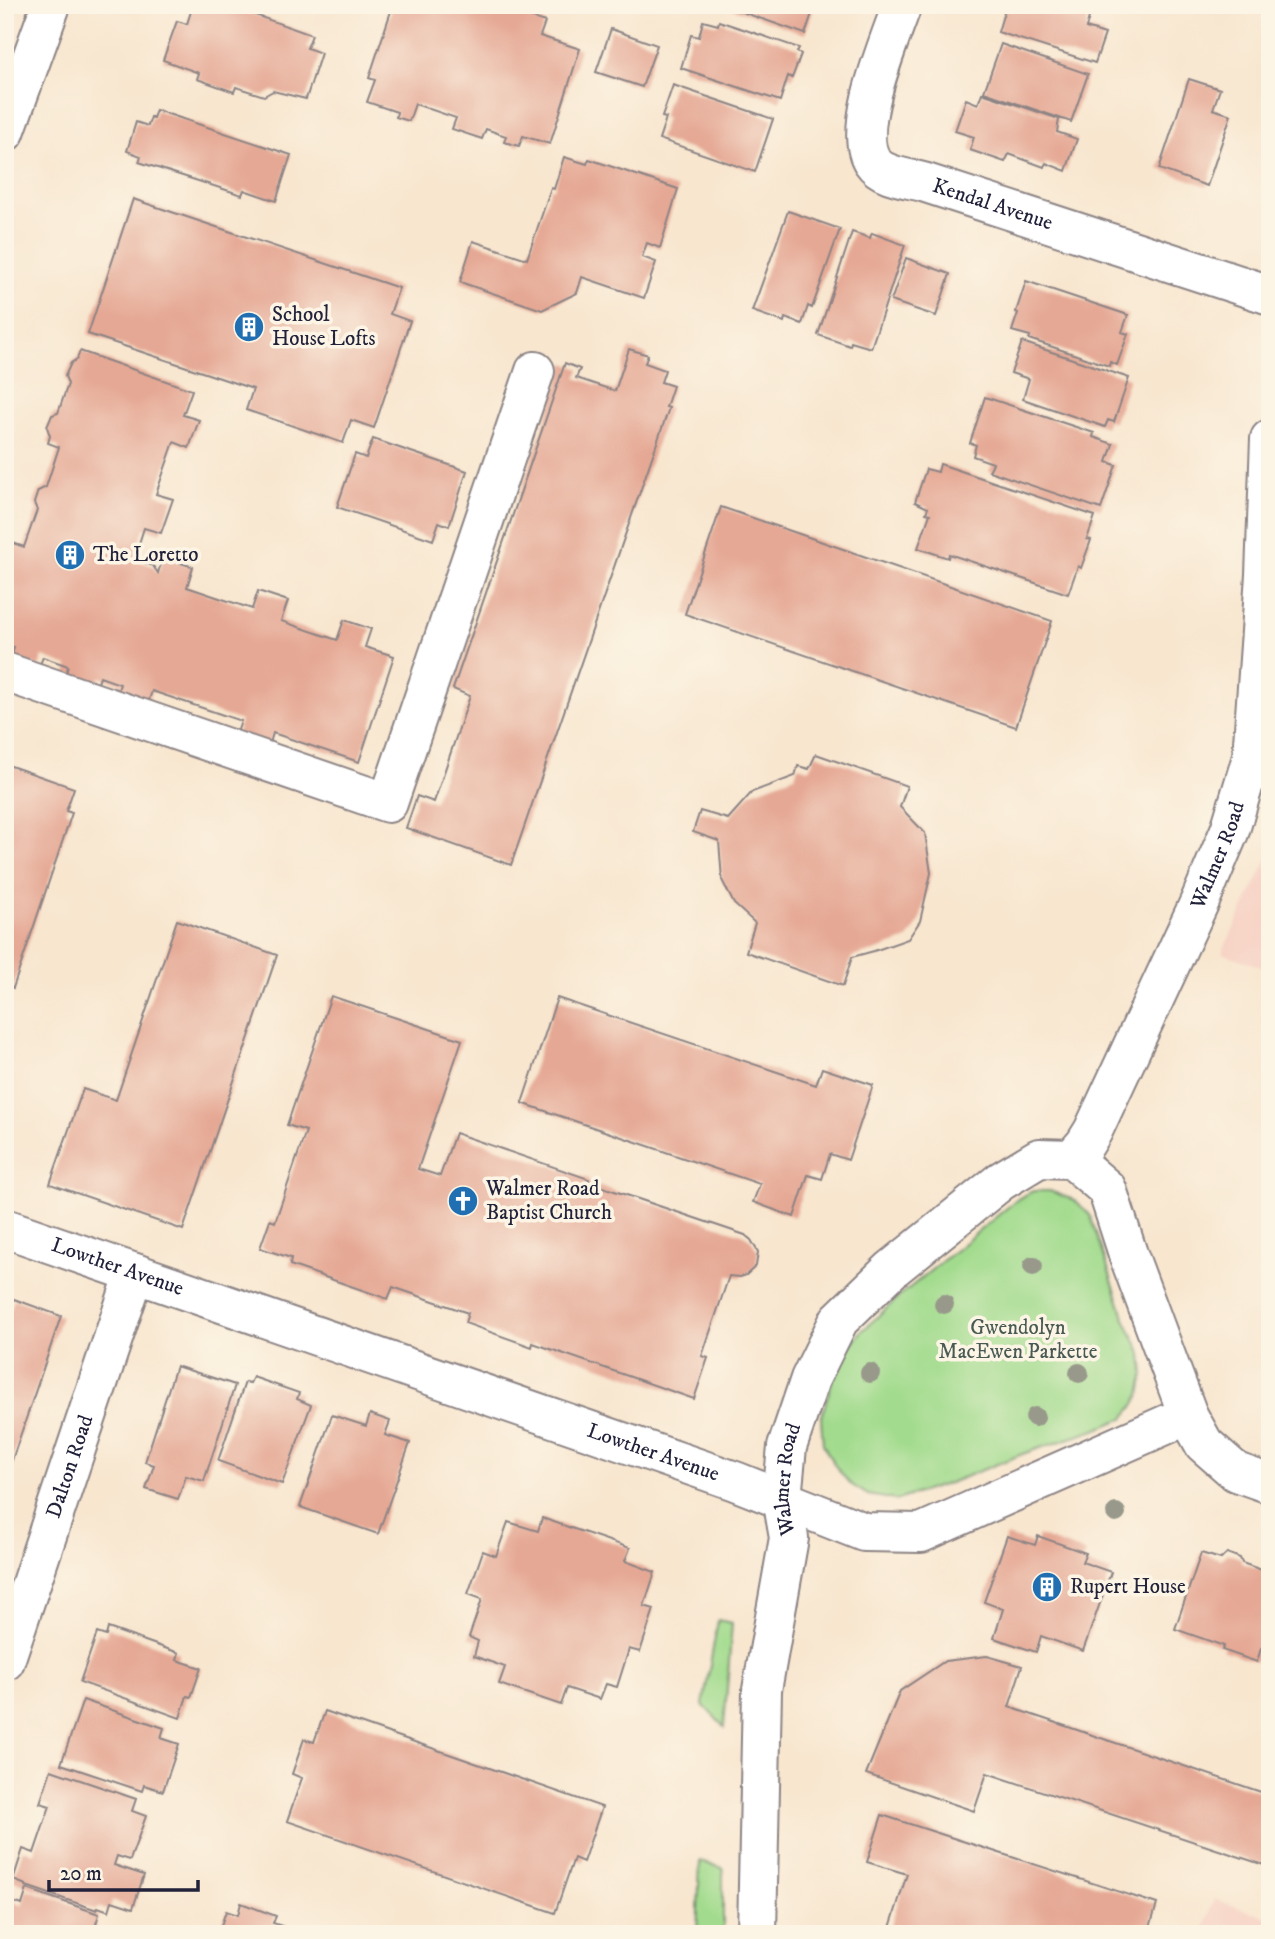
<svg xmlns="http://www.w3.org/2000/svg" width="1275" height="1939" font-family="'IM FELL DW Pica',serif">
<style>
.built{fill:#f6d2c4}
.green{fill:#a3db8e;stroke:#627e64;stroke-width:2}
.building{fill:#e5a894}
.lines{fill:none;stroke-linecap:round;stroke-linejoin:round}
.minor-casing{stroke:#8d8485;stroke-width:42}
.minor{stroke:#fff;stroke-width:38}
.tree{fill:#98998b}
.labels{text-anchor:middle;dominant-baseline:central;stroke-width:7;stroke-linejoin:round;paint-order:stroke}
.street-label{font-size:21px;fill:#22223b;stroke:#fcf5e5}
.poi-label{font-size:21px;fill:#22223b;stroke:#fcf5e5;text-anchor:start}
.park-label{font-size:21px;fill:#495a54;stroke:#fcf5e5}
</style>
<rect width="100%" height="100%" fill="#fcf5e5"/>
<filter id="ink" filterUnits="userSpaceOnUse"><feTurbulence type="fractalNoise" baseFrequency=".0143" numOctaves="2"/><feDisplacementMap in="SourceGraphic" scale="14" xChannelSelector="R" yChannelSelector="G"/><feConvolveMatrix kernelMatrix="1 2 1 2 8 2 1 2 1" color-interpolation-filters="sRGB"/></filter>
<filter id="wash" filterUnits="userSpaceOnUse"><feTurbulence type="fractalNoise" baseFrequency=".00686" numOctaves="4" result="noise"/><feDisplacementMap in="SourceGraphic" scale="28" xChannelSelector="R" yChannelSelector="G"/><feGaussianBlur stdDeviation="1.57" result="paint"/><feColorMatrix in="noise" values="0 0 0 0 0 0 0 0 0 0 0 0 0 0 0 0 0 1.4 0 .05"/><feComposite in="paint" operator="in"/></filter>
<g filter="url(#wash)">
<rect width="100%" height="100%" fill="#f8e6cf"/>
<path class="built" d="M 1270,853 L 1270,970 L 1222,953 Z
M 1214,1899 L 1270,1918 L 1270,1934 L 1202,1934 Z"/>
<path class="green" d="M 1033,1191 L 1050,1191 L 1074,1200 L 1090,1215 L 1125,1319 L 1142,1354 L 1144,1374 L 1140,1395 L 1133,1407 L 1124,1418 L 1095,1430 L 1025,1453 L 952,1482 L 897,1500 L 868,1495 L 849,1483 L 833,1463 L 823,1444 L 821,1418 L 836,1369 L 842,1355 L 861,1332 L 901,1295 L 1019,1198 Z
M 718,1620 L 732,1623 L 724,1727 L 703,1705 Z
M 700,1861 L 723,1868 L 723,1934 L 697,1934 Z"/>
<g id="blocks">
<path class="building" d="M 193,5 L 206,5 L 220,10 L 222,5 L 227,5 L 312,35 L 307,48 L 321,53 L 306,99 L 273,91 L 264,96 L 236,87 L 234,92 L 197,79 L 199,73 L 163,60 L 177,21 L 187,24 Z
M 393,5 L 493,5 L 545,22 L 540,36 L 580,49 L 550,144 L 523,136 L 519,146 L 504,142 L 506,136 L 486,129 L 482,139 L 452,129 L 456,118 L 415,104 L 409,121 L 396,117 L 397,112 L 367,102 L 375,80 L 369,78 Z
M 722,5 L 815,5 L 805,34 Z
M 1006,5 L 1076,5 L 1091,10 L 1086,28 L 1105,34 L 1095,63 L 998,32 Z
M 1086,5 L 1110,5 L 1107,13 Z
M 703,21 L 718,25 L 719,21 L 799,48 L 797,52 L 801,54 L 792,78 L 788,76 L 780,101 L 681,68 L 691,35 L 699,37 Z
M 611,29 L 657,45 L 642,87 L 596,72 Z
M 1001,44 L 1088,74 L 1071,122 L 984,92 Z
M 1189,79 L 1220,89 L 1213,109 L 1231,115 L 1207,186 L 1159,169 Z
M 673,85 L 773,119 L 755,172 L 659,139 L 666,118 L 662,117 Z
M 982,93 L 1059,119 L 1057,132 L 1077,139 L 1066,171 L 1046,163 L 1044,167 L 1009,154 L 1005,162 L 970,150 L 974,137 L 955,131 L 966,99 L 978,104 Z
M 156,110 L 291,155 L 276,201 L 244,190 L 242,195 L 139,162 L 141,156 L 127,151 L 136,122 L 148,126 L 151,117 L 153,118 Z
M 564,157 L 587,164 L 589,159 L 678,189 L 660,248 L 647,243 L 642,257 L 656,262 L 644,298 L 582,277 L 577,293 L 542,310 L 460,282 L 473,241 L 527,259 L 551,188 L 554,189 Z
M 133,199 L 399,288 L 390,314 L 410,321 L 374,428 L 351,420 L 343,443 L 246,410 L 253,389 L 88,334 Z
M 788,211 L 840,229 L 812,308 L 808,306 L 802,324 L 785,318 L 784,322 L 752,311 Z
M 852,232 L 870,238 L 872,233 L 905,245 L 871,348 L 851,342 L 850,346 L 818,335 Z
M 906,258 L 950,274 L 936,316 L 891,301 Z
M 1026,281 L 1128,315 L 1122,332 L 1128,334 L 1117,365 L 1110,362 L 1109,366 L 1029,339 L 1030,336 L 1012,331 L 1018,313 L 1016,312 L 1017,309 Z
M 1022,342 L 1129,378 L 1114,422 L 1108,420 L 1105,427 L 1023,399 L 1029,379 L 1011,373 Z
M 629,349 L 648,355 L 645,363 L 665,370 L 661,382 L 673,386 L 666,407 L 669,408 L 511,865 L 406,828 L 417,796 L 434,802 L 470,696 L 453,689 L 565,363 L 580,369 L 576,378 L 615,391 Z
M 80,351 L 192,390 L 183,415 L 199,420 L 189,448 L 174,442 L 156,494 L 173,499 L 161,533 L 144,528 L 134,559 L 153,566 L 158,573 L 163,557 L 193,567 L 187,587 L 252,609 L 258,591 L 288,601 L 281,621 L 337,640 L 344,620 L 371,629 L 365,647 L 394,656 L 359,762 L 273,733 L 268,750 L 235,739 L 241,721 L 152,691 L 147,706 L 116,696 L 120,684 L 100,677 L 96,689 L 65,678 L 68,666 L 43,657 L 39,667 L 11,658 L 14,647 L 5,644 L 5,553 L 10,551 L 13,543 L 24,547 L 37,510 L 34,503 L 38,491 L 46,487 L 59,447 L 48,443 L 50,436 L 47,427 L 52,415 L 58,413 L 68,384 L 65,376 L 71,363 L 77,359 Z
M 985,397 L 1094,433 L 1093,437 L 1113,444 L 1107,462 L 1116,465 L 1101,509 L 989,471 L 993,463 L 973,456 L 976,445 L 970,443 Z
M 373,439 L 467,471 L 449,526 L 439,522 L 433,540 L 337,507 L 355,454 L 366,458 Z
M 940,464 L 1095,516 L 1087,539 L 1091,540 L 1081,568 L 1078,566 L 1068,594 L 949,554 L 948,558 L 918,548 L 930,514 L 926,513 L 928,508 L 915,502 L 926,469 L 938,472 Z
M 721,507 L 1052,621 L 1016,727 L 685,614 Z
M 816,754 L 907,786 L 900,807 L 925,833 L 931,873 L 920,921 L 908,939 L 874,951 L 852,957 L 843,986 L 746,952 L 755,923 L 734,904 L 722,880 L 719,841 L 693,832 L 700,811 L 728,819 L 752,792 L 795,776 L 798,766 L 809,769 Z
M 5,764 L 74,788 L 66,811 L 72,813 L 13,988 L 5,986 Z
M 177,920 L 277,955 L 183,1230 L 50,1184 L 83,1089 L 116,1100 Z
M 331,996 L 462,1040 L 418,1169 L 440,1176 L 455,1133 L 589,1179 L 588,1182 L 745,1235 L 751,1240 L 758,1252 L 756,1266 L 746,1275 L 740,1277 L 729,1276 L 702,1356 L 708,1358 L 694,1399 L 533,1343 L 532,1347 L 465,1323 L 468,1313 L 393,1287 L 388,1299 L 290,1265 L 291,1258 L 260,1248 L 270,1220 L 275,1222 L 306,1131 L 287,1125 Z
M 557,998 L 816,1085 L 822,1068 L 873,1085 L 848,1160 L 830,1154 L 822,1179 L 808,1175 L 794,1217 L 753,1202 L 760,1184 L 522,1103 Z
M 14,1299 L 61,1316 L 11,1463 L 5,1461 L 5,1324 Z
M 176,1366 L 235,1385 L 204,1481 L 186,1476 L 178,1499 L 146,1489 L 154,1465 L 145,1462 Z
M 253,1377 L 299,1393 L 297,1399 L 311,1405 L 282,1484 L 218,1461 L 245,1382 L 250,1383 Z
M 370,1414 L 390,1421 L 385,1435 L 410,1443 L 378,1534 L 300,1507 L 332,1415 L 366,1426 Z
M 542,1518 L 630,1548 L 625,1561 L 655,1572 L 644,1606 L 654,1609 L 640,1652 L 629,1649 L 617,1687 L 606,1684 L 600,1699 L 567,1688 L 561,1705 L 499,1684 L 505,1667 L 474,1656 L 478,1641 L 469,1637 L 482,1599 L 468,1594 L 483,1551 L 496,1556 L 508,1522 L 538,1531 Z
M 1007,1536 L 1035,1545 L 1038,1536 L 1086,1553 L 1082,1562 L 1111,1572 L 1083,1651 L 1041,1636 L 1036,1652 L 994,1638 L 1003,1609 L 984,1602 Z
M 1201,1553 L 1221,1559 L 1227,1553 L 1240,1558 L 1242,1563 L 1270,1573 L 1270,1651 L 1261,1648 L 1257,1662 L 1222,1650 L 1224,1646 L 1175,1629 Z
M 108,1628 L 179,1653 L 177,1660 L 201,1668 L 191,1697 L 187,1696 L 180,1718 L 80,1682 L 97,1633 L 106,1636 Z
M 987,1656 L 1022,1666 L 1009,1707 L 1270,1795 L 1270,1846 L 1264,1865 L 987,1773 L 974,1811 L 866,1774 L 900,1691 L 945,1661 Z
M 83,1700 L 164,1728 L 161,1738 L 179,1744 L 163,1791 L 144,1785 L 142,1791 L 61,1764 Z
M 325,1711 L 602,1807 L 583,1862 L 574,1858 L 555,1913 L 287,1821 L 302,1778 L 292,1774 L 304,1739 L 314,1742 Z
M 51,1770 L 136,1799 L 132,1811 L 146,1816 L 130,1860 L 117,1856 L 114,1865 L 144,1875 L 133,1908 L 112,1901 L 109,1911 L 98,1907 L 97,1910 L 26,1886 L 26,1885 L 13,1880 L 23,1849 L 34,1853 L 50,1806 L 40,1803 Z
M 882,1815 L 1157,1904 L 1148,1934 L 888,1934 L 907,1874 L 867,1862 Z
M 27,1889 L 99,1914 L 94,1931 L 101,1934 L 5,1934 L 5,1899 L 22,1905 Z
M 241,1903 L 276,1916 L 273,1923 L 294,1930 L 298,1934 L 218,1934 L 226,1911 L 238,1915 Z"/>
</g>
</g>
<g filter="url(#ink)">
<use href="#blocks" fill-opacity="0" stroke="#8d8485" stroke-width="2"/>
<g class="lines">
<g class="minor-casing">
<g id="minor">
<path id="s1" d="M 902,5 C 890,40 850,131 873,162 C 882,176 908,178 923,182 L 1270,295"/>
<path d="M 5,132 L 51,5"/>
<path d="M 5,672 L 388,803 L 535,371"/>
<path id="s2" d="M 1072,1159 L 1085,1144 L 1093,1131 L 1200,901 L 1230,830 L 1252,757 L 1265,575 L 1270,439"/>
<path id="s3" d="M 5,1228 L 735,1481 L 864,1532 L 921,1533 L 1188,1415"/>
<path id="s4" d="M 5,1661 L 135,1273"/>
<path id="s5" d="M 757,1934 L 762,1690 L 789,1538 L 782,1498 L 787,1447 L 810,1379 L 839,1320 L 892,1269 L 1001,1181 L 1039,1158 L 1072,1159 L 1107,1189 L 1128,1254 L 1188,1415 L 1204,1444 L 1236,1472 L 1270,1484"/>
</g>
</g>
<use href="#minor" class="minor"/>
</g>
<g class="tree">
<circle cx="1033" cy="1266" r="10"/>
<circle cx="944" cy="1304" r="10"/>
<circle cx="870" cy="1373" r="10"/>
<circle cx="1079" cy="1373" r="10"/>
<circle cx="1035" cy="1417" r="10"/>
<circle cx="1116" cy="1513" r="10"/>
</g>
</g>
<defs>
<g id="building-disc" transform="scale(1.575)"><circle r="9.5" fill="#1f6fb2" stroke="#fcf5e5"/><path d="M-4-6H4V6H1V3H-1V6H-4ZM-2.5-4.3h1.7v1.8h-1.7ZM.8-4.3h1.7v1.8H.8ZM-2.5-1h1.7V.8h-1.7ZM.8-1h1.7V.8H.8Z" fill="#fff"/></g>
<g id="church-disc" transform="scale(1.575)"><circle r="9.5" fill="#1f6fb2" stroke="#fcf5e5"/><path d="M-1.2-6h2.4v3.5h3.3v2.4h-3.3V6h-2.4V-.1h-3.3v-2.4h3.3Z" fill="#fff"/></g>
</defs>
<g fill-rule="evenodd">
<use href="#building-disc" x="249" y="327"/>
<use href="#building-disc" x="70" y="555"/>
<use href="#church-disc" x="463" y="1201"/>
<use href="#building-disc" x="1047" y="1587"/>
</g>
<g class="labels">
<g class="street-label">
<text stroke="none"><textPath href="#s1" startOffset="292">Kendal Avenue</textPath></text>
<text stroke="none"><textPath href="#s2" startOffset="338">Walmer Road</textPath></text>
<text stroke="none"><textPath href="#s3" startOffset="119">Lowther Avenue</textPath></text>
<text stroke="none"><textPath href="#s3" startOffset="686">Lowther Avenue</textPath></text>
<text stroke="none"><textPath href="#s4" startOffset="205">Dalton Road</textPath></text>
<text stroke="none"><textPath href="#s5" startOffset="458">Walmer Road</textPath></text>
</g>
<g class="poi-label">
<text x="272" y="315">School<tspan x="272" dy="24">House Lofts</tspan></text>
<text x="93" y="555">The Loretto</text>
<text x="486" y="1189">Walmer Road<tspan x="486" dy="24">Baptist Church</tspan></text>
<text x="1070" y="1587">Rupert House</text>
</g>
<g class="park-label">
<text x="1018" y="1328">Gwendolyn<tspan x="1018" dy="24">MacEwen Parkette</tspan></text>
</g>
</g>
<rect width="1275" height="1939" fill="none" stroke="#fcf5e5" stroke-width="28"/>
<path d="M49 1880v10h149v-10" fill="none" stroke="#22223b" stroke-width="3.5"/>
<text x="60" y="1880" font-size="21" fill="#22223b" stroke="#fcf5e5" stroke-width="5" paint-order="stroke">20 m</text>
</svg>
